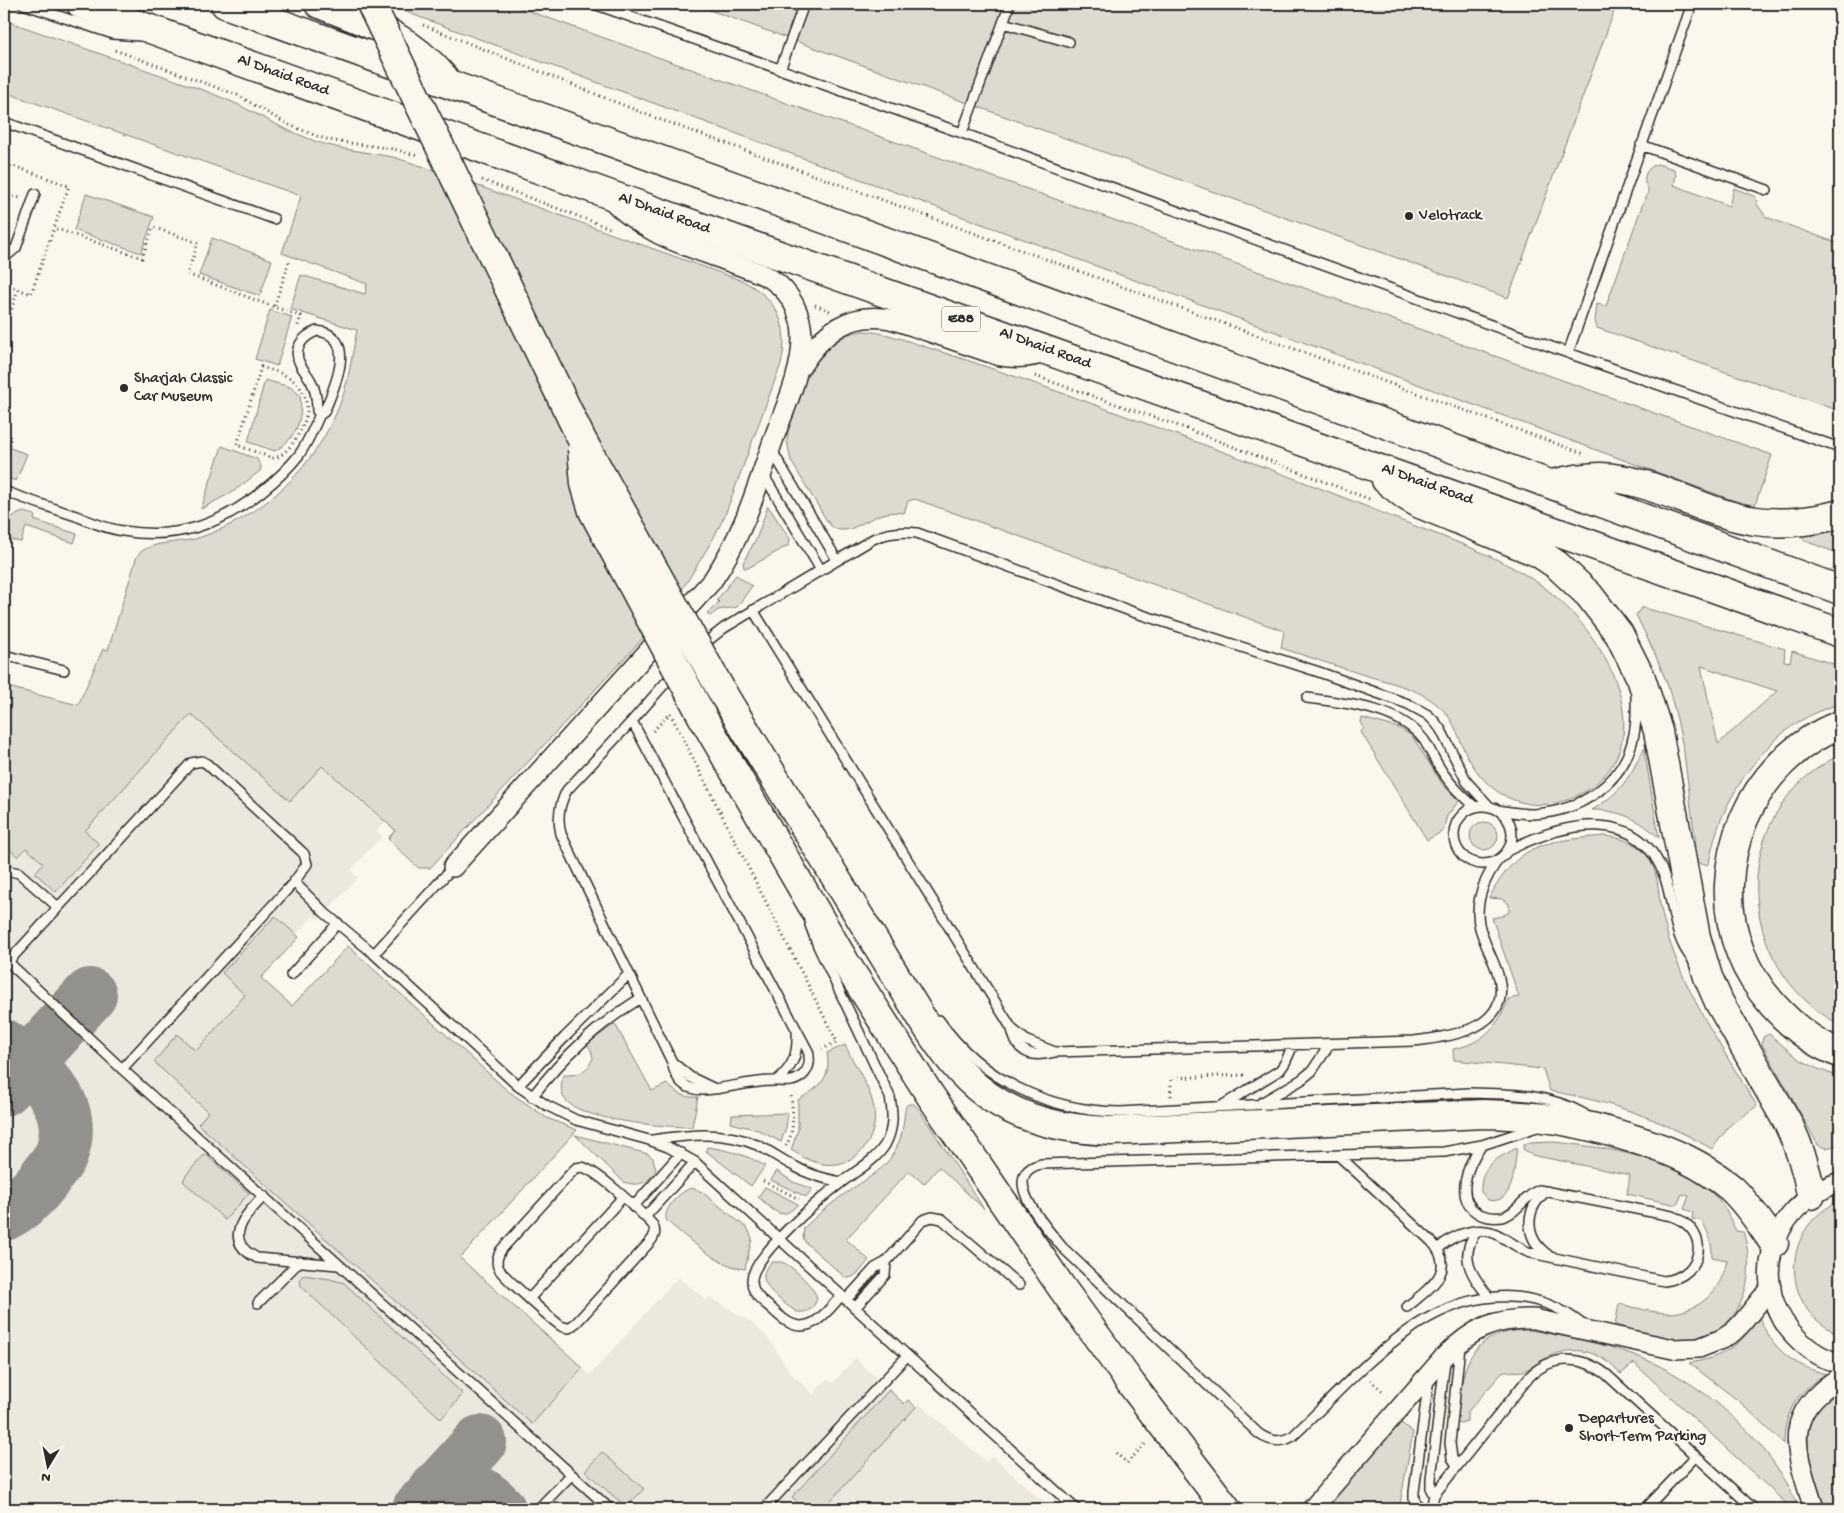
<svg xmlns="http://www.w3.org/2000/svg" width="1844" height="1513" font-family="'Gochi Hand',sans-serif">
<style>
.built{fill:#ebe8de}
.green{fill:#dddad0;stroke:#84827e;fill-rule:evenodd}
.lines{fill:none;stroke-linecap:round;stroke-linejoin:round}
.taxiway{stroke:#93918c;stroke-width:54}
.service-casing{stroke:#2b2b2b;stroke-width:12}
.minor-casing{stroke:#2b2b2b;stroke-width:22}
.motorway-casing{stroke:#2b2b2b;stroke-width:31}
.path{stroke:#2b2b2b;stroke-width:3;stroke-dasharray:1 4;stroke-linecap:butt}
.service{stroke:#fbf7ec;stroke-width:9}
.minor{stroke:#fbf7ec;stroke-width:19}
.motorway{stroke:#fbf7ec;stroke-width:28}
.motorway-bridge-casing{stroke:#2b2b2b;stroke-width:31;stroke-linecap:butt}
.motorway-bridge{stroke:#fbf7ec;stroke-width:28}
.poi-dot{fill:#2b2b2b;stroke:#fbf7ec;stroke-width:2}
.labels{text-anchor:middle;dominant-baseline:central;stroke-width:4;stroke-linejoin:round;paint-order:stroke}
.shield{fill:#fbf7ec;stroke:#696865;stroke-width:1}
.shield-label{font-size:15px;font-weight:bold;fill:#2b2b2b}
.street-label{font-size:16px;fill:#2b2b2b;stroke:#fbf7ec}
.poi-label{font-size:16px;fill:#2b2b2b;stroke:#fbf7ec;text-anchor:start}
</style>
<rect width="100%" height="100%" fill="#fbf7ec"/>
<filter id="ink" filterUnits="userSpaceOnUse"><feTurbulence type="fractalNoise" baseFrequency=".02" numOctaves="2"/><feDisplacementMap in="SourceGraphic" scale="10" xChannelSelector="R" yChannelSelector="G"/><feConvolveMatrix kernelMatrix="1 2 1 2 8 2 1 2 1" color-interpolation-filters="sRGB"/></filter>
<g filter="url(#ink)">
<path class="built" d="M 199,656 L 385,822 L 377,831 L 382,836 L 351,870 L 358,878 L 318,920 L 314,916 L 312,917 L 296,935 L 299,937 L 261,978 L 292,1007 L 268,1086 L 590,1375 L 678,1277 L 706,1300 L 710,1297 L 751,1322 L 769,1339 L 789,1371 L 813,1394 L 827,1379 L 833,1383 L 855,1358 L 904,1404 L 908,1400 L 916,1407 L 918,1403 L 987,1462 L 992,1456 L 1051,1509 L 4,1509 L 4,844 L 18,857 Z"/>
<path class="green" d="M 384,4 L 509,4 L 1772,455 L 1754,508 Z
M 693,4 L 1617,4 L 1508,298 Z
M 4,20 L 206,91 L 237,104 L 283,128 L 317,142 L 340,148 L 393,157 L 431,169 L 743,281 C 778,299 790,326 781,364 L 725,515 L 713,539 L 685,585 L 645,636 L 430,868 L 419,868 L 415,865 L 388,839 L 395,830 L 322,766 L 290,801 L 191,714 L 85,831 L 99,844 L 56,892 L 35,873 L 43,863 L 26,848 L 18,857 L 4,844 L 4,686 L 78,705 L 103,649 L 108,650 L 137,556 C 149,540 179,544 198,538 C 263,517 315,468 340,404 C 349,381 352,354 357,330 L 290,309 L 301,275 L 365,294 L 367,284 L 282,253 L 301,196 L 4,92 Z
M 1657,164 L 1674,169 L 1676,175 L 1674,185 L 1729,206 L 1734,188 L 1756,197 L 1757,204 L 1766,217 L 1840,244 L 1840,411 L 1597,328 L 1595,321 L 1597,304 L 1606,306 L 1642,206 C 1644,201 1648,196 1648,191 C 1648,185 1647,188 1645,183 C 1643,174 1649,167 1657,164 Z
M 86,194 L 154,217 L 141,253 L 74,230 Z
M 212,238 L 272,260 L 260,296 L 199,275 Z
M 270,310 L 292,317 L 277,366 L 255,359 Z
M 863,331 C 886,332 907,341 929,348 C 980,364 1031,382 1082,400 C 1187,439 1293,476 1397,519 C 1445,538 1496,554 1538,583 C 1596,622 1665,729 1593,786 C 1576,799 1551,807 1530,804 C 1496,799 1475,775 1462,745 C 1457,732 1453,720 1443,710 C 1423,689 1391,683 1364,675 C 1336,666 1309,657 1281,648 L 1284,631 L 915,499 L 908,501 L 904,513 C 896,512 888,512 880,515 C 862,521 841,542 827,521 L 791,461 L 787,441 L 788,431 C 799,401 806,361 834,341 C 842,334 853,333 863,331 Z
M 265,380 L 290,387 L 300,395 C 303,420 297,438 275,451 L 248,442 Z
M 4,442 L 11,444 L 10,448 L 27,454 L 16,481 L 4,477 Z
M 222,446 L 257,459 L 261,466 L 260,471 L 234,491 L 201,509 Z
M 768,506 L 790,539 L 789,545 L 748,568 L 744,568 L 743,563 L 757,537 Z
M 23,512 L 35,515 L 34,520 L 77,534 L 74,543 L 26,527 L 21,542 L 4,538 L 4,520 Z
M 1840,526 L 1840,554 L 1805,541 L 1801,536 L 1801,533 Z
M 736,575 L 752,586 L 737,607 L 718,610 L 710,616 L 707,614 L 719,602 L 717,600 Z
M 1641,608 L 1645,608 L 1785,649 L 1784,661 L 1790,662 L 1792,651 L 1840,666 L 1840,703 C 1826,709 1811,714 1798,722 C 1763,745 1736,783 1720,822 C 1715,835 1712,849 1709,863 L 1707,865 L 1700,864 L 1698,862 L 1684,753 L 1677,719 L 1668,686 L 1655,654 L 1638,619 L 1636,615 ZM 1701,666 L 1777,691 L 1718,744 Z
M 1362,718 L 1399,728 L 1412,736 L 1443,785 L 1459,801 L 1447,816 L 1443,831 L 1427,840 L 1361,732 L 1364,728 L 1361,722 Z
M 1644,748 L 1659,838 C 1640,819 1619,810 1592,810 C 1622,792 1629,778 1644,748 Z
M 1840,755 L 1840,1025 C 1732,968 1726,810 1840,755 Z
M1470 836a14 14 0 1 1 28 0a14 14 0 1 1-28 0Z
M 1603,836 C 1623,837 1641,844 1651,862 C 1658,875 1658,889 1660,903 C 1663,919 1667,936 1673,951 C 1693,1006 1727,1056 1757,1106 L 1731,1124 L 1712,1149 C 1658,1118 1612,1102 1550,1091 L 1543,1069 L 1454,1060 L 1453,1049 C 1481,1044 1499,1027 1508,999 L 1519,997 L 1492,918 L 1502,916 L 1509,912 L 1509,904 L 1502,899 L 1489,898 C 1520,841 1544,842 1603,836 Z
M 275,916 L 299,937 L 261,978 L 292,1006 L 348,946 L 508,1091 L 547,1118 L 577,1130 L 460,1258 L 583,1368 L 532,1424 L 198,1124 L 208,1112 L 154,1062 L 177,1034 L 196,1051 L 245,995 L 222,973 Z
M 615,1024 L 652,1091 L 667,1084 C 677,1093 684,1098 698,1097 L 692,1127 C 666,1127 578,1121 564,1098 C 560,1091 561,1083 564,1075 C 578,1076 588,1071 593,1058 L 591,1050 L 587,1044 Z
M 1769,1034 L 1799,1059 L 1818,1069 L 1840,1077 L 1840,1145 L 1825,1148 L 1818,1145 L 1762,1044 L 1763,1037 Z
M 845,1045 C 854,1065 870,1086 874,1108 C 879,1139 856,1169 823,1164 C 811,1162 801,1156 791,1150 L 798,1130 L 798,1100 C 818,1088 832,1079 827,1053 Z
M 909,1104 L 914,1104 L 918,1108 L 984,1209 L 939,1167 L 924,1184 L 909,1171 L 846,1239 L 869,1260 C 863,1267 856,1279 846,1278 L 806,1243 L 803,1238 L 804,1228 C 817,1215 833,1202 849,1191 C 870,1176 887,1170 898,1144 C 904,1132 903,1119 906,1106 Z
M 788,1113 L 786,1128 L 781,1142 L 758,1130 L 731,1123 L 732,1115 Z
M 575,1135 L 648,1154 L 653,1158 L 656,1170 C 649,1183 638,1187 624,1182 Z
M 1554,1142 C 1610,1148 1676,1157 1717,1198 C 1726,1207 1730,1220 1736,1231 L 1743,1232 C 1758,1274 1743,1335 1690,1339 C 1666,1341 1639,1331 1615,1325 L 1619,1304 C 1635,1307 1652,1313 1669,1313 C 1700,1312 1722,1290 1727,1260 L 1712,1257 C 1712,1243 1709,1232 1701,1220 L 1692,1219 L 1693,1212 L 1684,1209 L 1689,1196 L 1682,1194 L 1677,1205 L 1627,1194 L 1630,1175 L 1532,1155 L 1523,1149 L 1524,1145 L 1528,1143 Z
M 707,1147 C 729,1150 747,1155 765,1166 L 751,1186 L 706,1151 Z
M 1517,1148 C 1514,1166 1515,1206 1488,1200 L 1481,1192 C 1480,1165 1496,1159 1517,1148 Z
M 205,1154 L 249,1193 L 225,1220 L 183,1181 L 186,1175 Z
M 777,1171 L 793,1182 L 812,1189 L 806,1197 L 771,1180 Z
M 765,1187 L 798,1204 C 781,1223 774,1210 758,1197 Z
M 692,1188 L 702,1192 L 748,1229 L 752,1238 L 745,1269 C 719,1267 687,1238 667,1221 C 661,1210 681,1190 692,1188 Z
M 1840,1201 L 1840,1335 C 1827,1328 1813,1320 1805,1306 C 1782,1268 1798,1218 1840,1201 Z
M 773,1262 C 774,1262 780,1262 781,1262 C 791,1264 815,1288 817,1298 C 814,1309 808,1313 797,1312 C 781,1302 748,1278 773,1262 Z
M 303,1275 L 330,1279 L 344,1283 L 463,1394 L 441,1419 L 301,1286 L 300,1279 Z
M 1759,1317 C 1773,1350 1792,1365 1826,1374 C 1798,1390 1784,1412 1784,1444 L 1740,1402 L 1689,1363 C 1722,1358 1741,1346 1759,1317 Z
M 1520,1330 L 1531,1330 C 1565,1337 1601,1342 1634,1355 C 1700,1379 1774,1442 1799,1509 L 1790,1509 L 1791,1508 L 1634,1363 L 1621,1374 C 1614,1369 1608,1360 1600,1357 C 1584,1348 1564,1349 1548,1357 C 1541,1360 1535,1366 1528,1369 C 1519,1374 1511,1369 1502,1373 L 1470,1409 L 1467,1413 L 1467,1421 L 1457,1424 C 1462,1376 1461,1337 1520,1330 Z
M 889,1390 L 904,1404 L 908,1400 L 916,1407 L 825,1507 L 827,1509 L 801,1509 L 803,1507 L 792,1497 Z
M 1840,1393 L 1840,1509 L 1826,1509 C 1812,1470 1788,1416 1840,1393 Z
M 1397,1420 L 1413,1432 L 1400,1504 L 1395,1509 L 1389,1509 L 1380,1503 L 1375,1509 L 1318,1509 Z
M 602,1452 L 644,1489 L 626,1507 L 585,1471 Z"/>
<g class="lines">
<path class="taxiway" d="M 4,1046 C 39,1074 80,1103 61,1155 C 58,1161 52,1168 48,1174 C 36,1191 23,1205 4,1214
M 4,1089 L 90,995
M 440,1487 C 470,1487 477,1487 499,1509
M 419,1509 L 480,1442"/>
<g class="service-casing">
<path id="service" d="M 23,4 L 113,34 L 140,36
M 594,4 L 962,133 L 1568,353 L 1840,448
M 1003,23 L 1069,42
M 780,70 L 804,4
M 4,122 L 274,219
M 962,133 L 1010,4
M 1641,145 L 1767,190
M 4,258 L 16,248 L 35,194
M 317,331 C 359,335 334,389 324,412 L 321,414 L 317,411 C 317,401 316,390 311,381 C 308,375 303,370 300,364 C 292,349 303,336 317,331 Z
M 1568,353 L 1692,4
M 771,449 L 837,560
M 763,474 L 821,570
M 4,491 C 28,500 52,508 76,516 C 91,522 107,529 123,531 C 176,540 220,525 261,492 C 275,481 288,469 299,455 C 308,442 314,428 320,414
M 753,610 L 1012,1029 L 1027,1041 L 1055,1052
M 700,647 L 724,628 L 873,539 C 888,532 901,531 917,533 L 1133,612 L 1319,672 L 1408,704 L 1428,715 L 1435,722 L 1441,730 L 1467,782 L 1490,807
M 4,655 L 64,670
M 1307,698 C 1344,703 1399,707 1424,740 C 1431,751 1436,763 1443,773 C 1452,786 1463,797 1475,807
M 632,721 L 808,1051 C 811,1061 809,1072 799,1078 C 791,1083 785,1081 777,1081 C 753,1080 727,1089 703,1090 C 698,1090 693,1089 688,1087 C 678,1082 674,1072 672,1062 L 561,834 C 557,818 559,805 567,790 L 632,721 L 675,672
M1454 835a29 29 0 1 1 58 0a29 29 0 1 1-58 0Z
M 1498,810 C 1510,812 1521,814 1533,814 C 1580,812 1625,783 1634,734 C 1637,721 1636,708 1636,695
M 1507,851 C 1562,823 1640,803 1665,878 C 1674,905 1673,938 1693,960
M 4,874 L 10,871 L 19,873 L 58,907
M 294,882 L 325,913 L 374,954 L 518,1086 L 546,1105 L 576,1120 L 649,1140 L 668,1147 L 695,1162 L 1076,1509
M 810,925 L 818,946 L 890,1097 C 893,1113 894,1129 885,1145 C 875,1161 857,1170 842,1182 C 822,1197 751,1257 752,1281 C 752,1294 762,1301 771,1308 C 777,1314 784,1321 792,1324 C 813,1333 829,1309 841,1296
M 374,954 L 453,867
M 4,958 L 122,1069 L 610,1509
M 8,962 L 191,763 L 202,761 L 207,764 L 301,851 L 304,854 L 307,864 L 294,882 L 122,1069
M 291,975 L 338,923
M 939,1020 C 981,1080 1048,1111 1120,1112 L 1469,1093 C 1509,1094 1548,1093 1584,1114
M 1012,1029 C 1017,1054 1032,1058 1055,1052 L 1414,1041 C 1450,1037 1511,1029 1499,978 C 1494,959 1483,943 1479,924 C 1475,901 1485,878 1498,860
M 673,1063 L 690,1077 L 713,1088
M 776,1081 C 793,1068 798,1054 797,1033
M 518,1086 L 565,1037 L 629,974
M 532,1097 C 564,1056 597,1025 641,998
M 1261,1103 L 1301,1080 L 1312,1071 L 1330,1044
M 1223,1105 L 1280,1070 L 1285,1063 L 1293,1045
M 1537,1127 L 1482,1145 L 1444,1152 L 1041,1164 C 996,1175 1048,1229 1062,1247 L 1259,1434 C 1271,1442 1281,1443 1293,1436 C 1330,1401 1364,1362 1405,1333 C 1459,1293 1528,1280 1583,1325
M 652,1140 C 688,1135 723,1130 757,1145 C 770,1151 782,1160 794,1166 C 809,1175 825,1179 841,1182
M 1339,1156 L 1431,1241 C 1459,1271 1429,1288 1407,1307
M 582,1167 C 598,1171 640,1211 653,1225 C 656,1232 655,1236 650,1242 L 577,1322 L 569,1328 C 565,1327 565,1328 561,1326 C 552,1320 504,1277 499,1269 C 495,1262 498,1256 501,1250 L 571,1173 L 576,1168 Z
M 1547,1191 C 1524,1209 1524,1238 1548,1255
M 264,1196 C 245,1215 221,1240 257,1258 L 338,1265
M 633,1207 L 681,1153
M 645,1217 L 695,1162
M 1477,1231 C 1457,1257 1473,1277 1489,1297
M 1438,1249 C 1453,1234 1480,1224 1500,1236 C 1511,1242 1519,1249 1531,1253 L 1664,1281 C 1705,1276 1711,1230 1672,1216 L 1539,1190 C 1524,1196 1518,1213 1502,1217 C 1494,1218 1486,1217 1479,1214 C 1453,1199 1468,1163 1482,1145
M 530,1298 L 623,1197
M 846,1300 L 875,1268 L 886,1262 L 923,1220 L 932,1217 L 942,1219 L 1019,1285
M 258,1303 L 300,1261
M 855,1308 L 885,1275 L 886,1262
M 1457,1465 L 1452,1458 L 1450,1443 L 1460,1346
M 1434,1495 L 1431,1490 L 1431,1479 L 1445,1361
M 538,1509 L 571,1475
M 764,1509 L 907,1356
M 1420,1509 L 1414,1499 L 1414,1492 L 1429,1378
M 1431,1509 L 1434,1495 L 1530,1376 C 1553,1354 1582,1356 1606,1374 L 1754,1509
M 1645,1509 L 1696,1456"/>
</g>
<g class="minor-casing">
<path id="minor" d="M 801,366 C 822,334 848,311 890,319 C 902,322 915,327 927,331 C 951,339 975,348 1000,356 C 1018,359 1033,358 1050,351
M 453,867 L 712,581 C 744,534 757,487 775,435 C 787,403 802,371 802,337 C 802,314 790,291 771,279 C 760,272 745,268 733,263 C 689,247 642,234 610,198
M 1840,1182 C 1769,1205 1744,1289 1800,1341 C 1811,1351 1825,1360 1840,1363
M 1312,1509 L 1445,1356 C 1473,1328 1495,1318 1534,1319 L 1673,1349 L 1699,1348 L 1722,1339 L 1733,1332 L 1742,1323 L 1771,1287
M 1814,1509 C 1796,1450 1779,1417 1840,1377"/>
</g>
<g class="motorway-casing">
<path id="motorway" d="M 81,4 L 605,193 L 1840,633
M 225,4 L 775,201 L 1840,590
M 319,4 C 370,23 409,36 445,79
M 1386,480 L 1406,496 L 1420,504 L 1539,553 L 1557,565 L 1589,595 L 1619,634 L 1641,678 L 1658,731 L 1696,937 L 1708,977 L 1719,1002 L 1788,1123 C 1799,1146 1807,1169 1811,1195
M 1552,484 C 1568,480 1585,477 1601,477 C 1656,479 1703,514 1756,521 C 1782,525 1815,521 1840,514
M 725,697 L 929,1030 C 939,1045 949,1060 962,1073 C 1002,1116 1054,1129 1111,1131 L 1484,1114 C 1540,1115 1581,1122 1634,1139 C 1670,1150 1703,1164 1732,1189 C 1749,1205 1761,1225 1774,1243
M 702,716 L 845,962 L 930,1095 L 1062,1288 L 1132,1385 L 1227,1509
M 1840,725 C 1752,758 1705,866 1741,954 C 1748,972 1760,990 1773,1005 C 1791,1025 1814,1044 1840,1053"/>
</g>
<path class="path" d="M 4,10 L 13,13
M 423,25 L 653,117 L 1585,454
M 115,50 L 237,95 L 287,124 L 319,137 L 334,141 L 394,149 L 418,156
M 482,180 L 612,229
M 4,185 L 11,165 L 69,186 L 54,228 L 142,258 L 153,227 L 198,243 L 187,274 L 274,307
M 4,193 L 20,198
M 289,262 L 274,307 L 301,316 L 298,326
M 4,284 L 31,294 L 54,228
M 815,305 L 830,311
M 4,333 L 18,289
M 261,367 C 274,371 289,374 299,386 C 304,392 307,402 307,411 C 306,425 288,458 272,458 L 237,445 Z
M 1035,376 L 1182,427 L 1372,500
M 653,731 L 670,713 L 837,1042 L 822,1049
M 1171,1096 L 1171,1078 L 1244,1075
M 786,1146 C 795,1130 793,1114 791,1096 L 793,1095
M 763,1181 L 799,1199
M 1370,1380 L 1385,1393
M 1116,1453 L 1127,1463 L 1147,1442"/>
<use href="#service" class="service"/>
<use href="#minor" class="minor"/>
<use href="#motorway" class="motorway"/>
<g class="motorway-bridge-casing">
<path id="motorway-bridge" d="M 371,4 L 582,440 L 725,697
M 582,449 L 585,484 L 593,511 L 702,716"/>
</g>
<use href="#motorway-bridge" class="motorway-bridge"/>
</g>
</g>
<g class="poi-dot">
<circle cx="1409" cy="216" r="5"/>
<circle cx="124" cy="388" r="5"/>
<circle cx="1569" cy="1428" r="5"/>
</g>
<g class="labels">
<rect class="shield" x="942" y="306.5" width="38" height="25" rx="4"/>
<g class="shield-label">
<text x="961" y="319">E88</text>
</g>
<g class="street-label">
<text transform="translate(283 76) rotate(20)">Al Dhaid Road</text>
<text transform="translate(664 214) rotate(20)">Al Dhaid Road</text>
<text transform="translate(1045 349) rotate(20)">Al Dhaid Road</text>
<text transform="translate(1427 485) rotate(20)">Al Dhaid Road</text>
</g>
<g class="poi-label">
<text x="1419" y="216">Velotrack</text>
<text x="134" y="379">Sharjah Classic<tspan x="134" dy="18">Car Museum</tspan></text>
<text x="1579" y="1419">Departures<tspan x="1579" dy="18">Short-Term Parking</tspan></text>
</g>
</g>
<rect width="1844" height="1513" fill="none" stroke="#fbf7ec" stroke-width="20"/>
<rect x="10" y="10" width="1824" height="1493" fill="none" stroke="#2b2b2b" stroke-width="2" filter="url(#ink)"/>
<g transform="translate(48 1466) rotate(190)" stroke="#fbf7ec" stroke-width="4" paint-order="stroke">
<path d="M0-4L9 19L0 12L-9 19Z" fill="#2b2b2b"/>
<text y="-8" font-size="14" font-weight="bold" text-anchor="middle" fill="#2b2b2b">N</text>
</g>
</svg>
